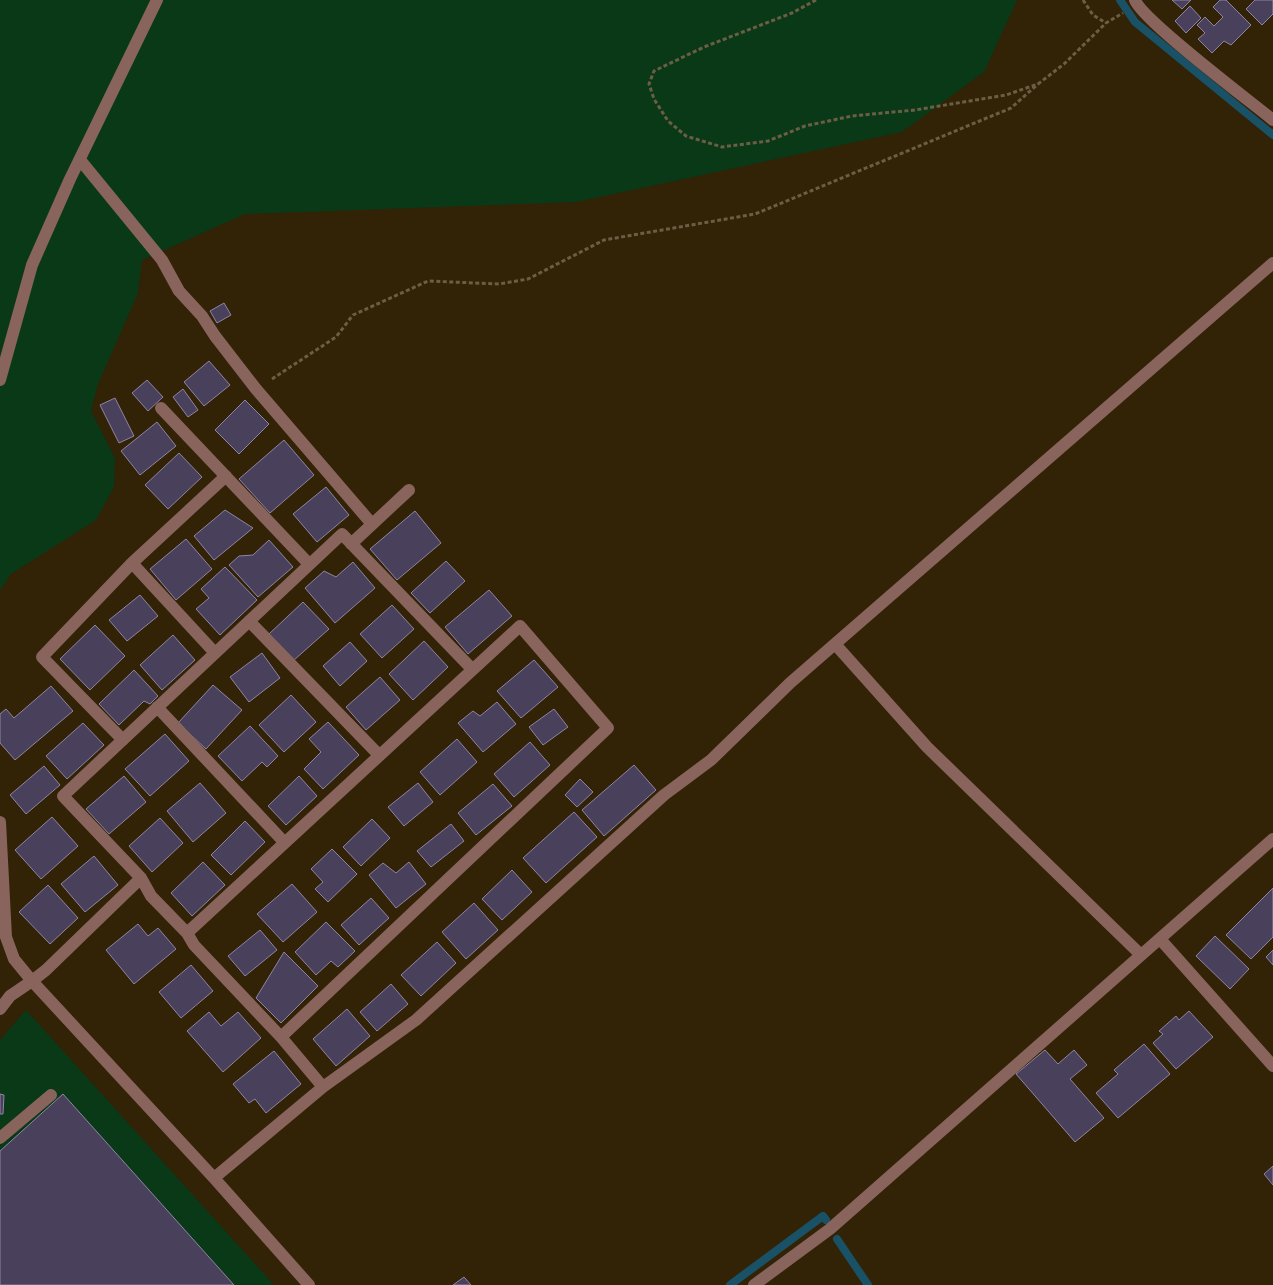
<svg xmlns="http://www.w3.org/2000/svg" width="1273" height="1285" font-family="'Work Sans',sans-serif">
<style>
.green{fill:#0a3918}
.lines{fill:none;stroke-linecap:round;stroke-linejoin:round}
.stream{stroke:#195266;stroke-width:8}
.building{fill:#49405c;stroke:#8e85a4}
.path{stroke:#6c5e45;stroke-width:3;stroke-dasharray:4 2.5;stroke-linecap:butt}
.minor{stroke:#89645d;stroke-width:12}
</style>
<rect width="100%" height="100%" fill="#322206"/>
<path class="green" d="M 0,0 L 1017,0 L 984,72 L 902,132 L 576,202 L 245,214 L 142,260 L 138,293 L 98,384 L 91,411 L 115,458 L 114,487 L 96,520 L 11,574 L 0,590 Z
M 26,1010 L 274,1285 L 0,1285 L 0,1040 Z"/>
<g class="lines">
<path class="stream" d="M 1120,0 L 1135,22 L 1273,135
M 837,1239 L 868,1285
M 730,1285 L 823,1216 L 826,1220"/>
</g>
<path class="building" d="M 1172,0 L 1191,0 L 1182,9 Z
M 1220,0 L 1226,0 L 1251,25 L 1231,45 L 1224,41 L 1212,53 L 1198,39 L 1205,33 L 1197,25 L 1205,17 L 1214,26 L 1223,17 L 1213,7 Z
M 1255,0 L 1273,0 L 1273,14 L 1262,25 L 1246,9 Z
M 1190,6 L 1201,18 L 1186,33 L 1175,21 Z
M 224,303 L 231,315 L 217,323 L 210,311 Z
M 209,361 L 230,385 L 204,406 L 184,382 Z
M 147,380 L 163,397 L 148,411 L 132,393 Z
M 183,389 L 198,410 L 188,417 L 173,397 Z
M 115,398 L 134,436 L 119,443 L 100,405 Z
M 245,400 L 269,424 L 239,454 L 215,430 Z
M 157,422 L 176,446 L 140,475 L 121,451 Z
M 284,440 L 314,475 L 270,513 L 239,479 Z
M 179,453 L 202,477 L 168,509 L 145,485 Z
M 326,487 L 349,515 L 317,542 L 293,514 Z
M 225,510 L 253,528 L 214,560 L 194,536 Z
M 415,511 L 441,543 L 397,580 L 370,549 Z
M 186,539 L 212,569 L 176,600 L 150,569 Z
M 269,540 L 293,567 L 258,597 L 229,565 L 239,556 L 253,555 Z
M 446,561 L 465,581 L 430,613 L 411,593 Z
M 353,562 L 375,588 L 335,623 L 305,588 L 324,571 L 336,577 Z
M 225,567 L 257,600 L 220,635 L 196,609 L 209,598 L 201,589 Z
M 489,590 L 512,616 L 468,654 L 445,627 Z
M 140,595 L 158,616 L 127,641 L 109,620 Z
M 303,602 L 329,629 L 294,660 L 269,634 Z
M 392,605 L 414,629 L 382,658 L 360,634 Z
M 95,625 L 125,656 L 90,690 L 60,659 Z
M 173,635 L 195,660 L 162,690 L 140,665 Z
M 424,641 L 448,667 L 413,700 L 389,674 Z
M 350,642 L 367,661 L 340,686 L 323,666 Z
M 262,653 L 280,678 L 249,702 L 230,677 Z
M 534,660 L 558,687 L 521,718 L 497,691 Z
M 134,670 L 158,696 L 150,704 L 144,701 L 119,725 L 99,704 Z
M 380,677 L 400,700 L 366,730 L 346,707 Z
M 213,685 L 242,710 L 206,749 L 178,723 Z
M 51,686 L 73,711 L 15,760 L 0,743 L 0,714 L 6,709 L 14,718 Z
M 291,695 L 316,722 L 284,752 L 259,725 Z
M 497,702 L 516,724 L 483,752 L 458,723 L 473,711 L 480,716 Z
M 554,709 L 568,727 L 543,745 L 529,727 Z
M 328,722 L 359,755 L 323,789 L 304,769 L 321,752 L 309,739 Z
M 83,723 L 104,745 L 67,779 L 46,756 Z
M 250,726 L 278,756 L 267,767 L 262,762 L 242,781 L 218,756 Z
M 165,734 L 189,761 L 150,796 L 125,769 Z
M 457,739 L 477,762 L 440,795 L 420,772 Z
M 530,742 L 550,765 L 514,797 L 494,774 Z
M 634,765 L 656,790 L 604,836 L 582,810 Z
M 44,766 L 60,785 L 26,814 L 10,795 Z
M 124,776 L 146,802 L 109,834 L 86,809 Z
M 299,776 L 317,796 L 286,825 L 268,806 Z
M 580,779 L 593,792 L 577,807 L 565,795 Z
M 200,783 L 226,813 L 193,842 L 167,811 Z
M 418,783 L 433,802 L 404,826 L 388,807 Z
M 493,784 L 512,806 L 476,835 L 458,813 Z
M 574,812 L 597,837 L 546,883 L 523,858 Z
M 52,817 L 78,846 L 41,879 L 15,850 Z
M 160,818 L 183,843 L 152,872 L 129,846 Z
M 372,819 L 390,838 L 361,866 L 343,847 Z
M 245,821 L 265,842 L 231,875 L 211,855 Z
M 451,824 L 464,841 L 431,867 L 417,851 Z
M 332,849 L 357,874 L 328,902 L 315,889 L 323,882 L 311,869 Z
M 94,856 L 118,885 L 85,912 L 61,884 Z
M 203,862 L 225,885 L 192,916 L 171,893 Z
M 409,862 L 426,884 L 396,908 L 369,875 L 383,863 L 396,873 Z
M 512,870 L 532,892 L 502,920 L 482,899 Z
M 292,884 L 317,912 L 283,942 L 257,914 Z
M 48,885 L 78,918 L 50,944 L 19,912 Z
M 1273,888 L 1273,937 L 1251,959 L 1226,935 Z
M 371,898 L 389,918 L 359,945 L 341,925 Z
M 474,903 L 498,930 L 466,959 L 442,932 Z
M 326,922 L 355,951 L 338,967 L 331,961 L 316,975 L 295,952 Z
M 138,924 L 148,936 L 158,928 L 176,949 L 134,984 L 106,950 Z
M 260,930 L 277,950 L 245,976 L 228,956 Z
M 1215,936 L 1249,969 L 1230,989 L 1196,956 Z
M 437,942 L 456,963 L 421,996 L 401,975 Z
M 1273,950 L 1273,965 L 1266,957 Z
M 284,952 L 318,986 L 281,1023 L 256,998 Z
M 191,965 L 213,991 L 181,1018 L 159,992 Z
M 391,984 L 408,1004 L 377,1031 L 360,1012 Z
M 347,1009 L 370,1036 L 336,1066 L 313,1039 Z
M 1189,1011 L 1213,1037 L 1176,1069 L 1153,1043 L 1163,1034 L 1159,1031 L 1176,1016 L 1179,1020 Z
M 209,1012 L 221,1026 L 238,1012 L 261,1038 L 223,1072 L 187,1031 Z
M 1144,1044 L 1170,1074 L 1118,1118 L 1096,1093 L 1118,1074 L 1114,1070 Z
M 1045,1050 L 1058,1064 L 1074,1050 L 1087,1065 L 1070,1079 L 1104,1118 L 1075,1142 L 1016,1074 Z
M 274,1051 L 301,1084 L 266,1113 L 255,1099 L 249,1103 L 233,1084 Z
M 0,1094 L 4,1095 L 3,1114 L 0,1114 Z
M 63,1094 L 234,1285 L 0,1285 L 0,1151 Z
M 1273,1166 L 1273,1185 L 1264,1174 Z
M 464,1277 L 471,1285 L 453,1285 Z"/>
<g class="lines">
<path class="path" d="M 816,0 L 792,13 L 704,47 L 654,71 L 649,84 L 654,99 L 668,121 L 686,136 L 722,147 L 768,141 L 805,126 L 852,116 L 915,110 L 1006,95 L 1038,84 L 1064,64 L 1106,23 L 1123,13
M 1083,0 L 1093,15 L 1106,23
M 272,379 L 336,337 L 353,315 L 428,281 L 499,284 L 528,279 L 604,240 L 755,214 L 1011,108 L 1038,84"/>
<path class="minor" d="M 1135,0 C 1142,20 1250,101 1273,120
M 81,161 L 162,260 L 179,291 L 202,316 L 215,336 L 256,389 L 372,524
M 0,380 L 32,265 L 70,179 L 157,0
M 161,408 L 309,564
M 351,544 L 409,490
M 249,621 L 379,755
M 835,644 L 927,747 L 1141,955
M 215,653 L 132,563 L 226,476
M 157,707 L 284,842
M 123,740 L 42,657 L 132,563
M 0,822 L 6,937 L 14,959 L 32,981 L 10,996 L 0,1009
M 141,878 L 46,970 L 32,981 L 214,1178 L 309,1285
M 187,933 L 194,945 L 281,1037 L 323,1087
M 1160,939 L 1273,1066
M 281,1037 L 608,728 L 520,626 L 187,933 L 151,896 L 141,878 L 63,796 L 342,534 L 472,669
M 0,1138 L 51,1095
M 214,1178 L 323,1087 L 416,1020 L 664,795 L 711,760 L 790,683 L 1273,263
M 754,1285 L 830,1229 L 1273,839"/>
</g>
</svg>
